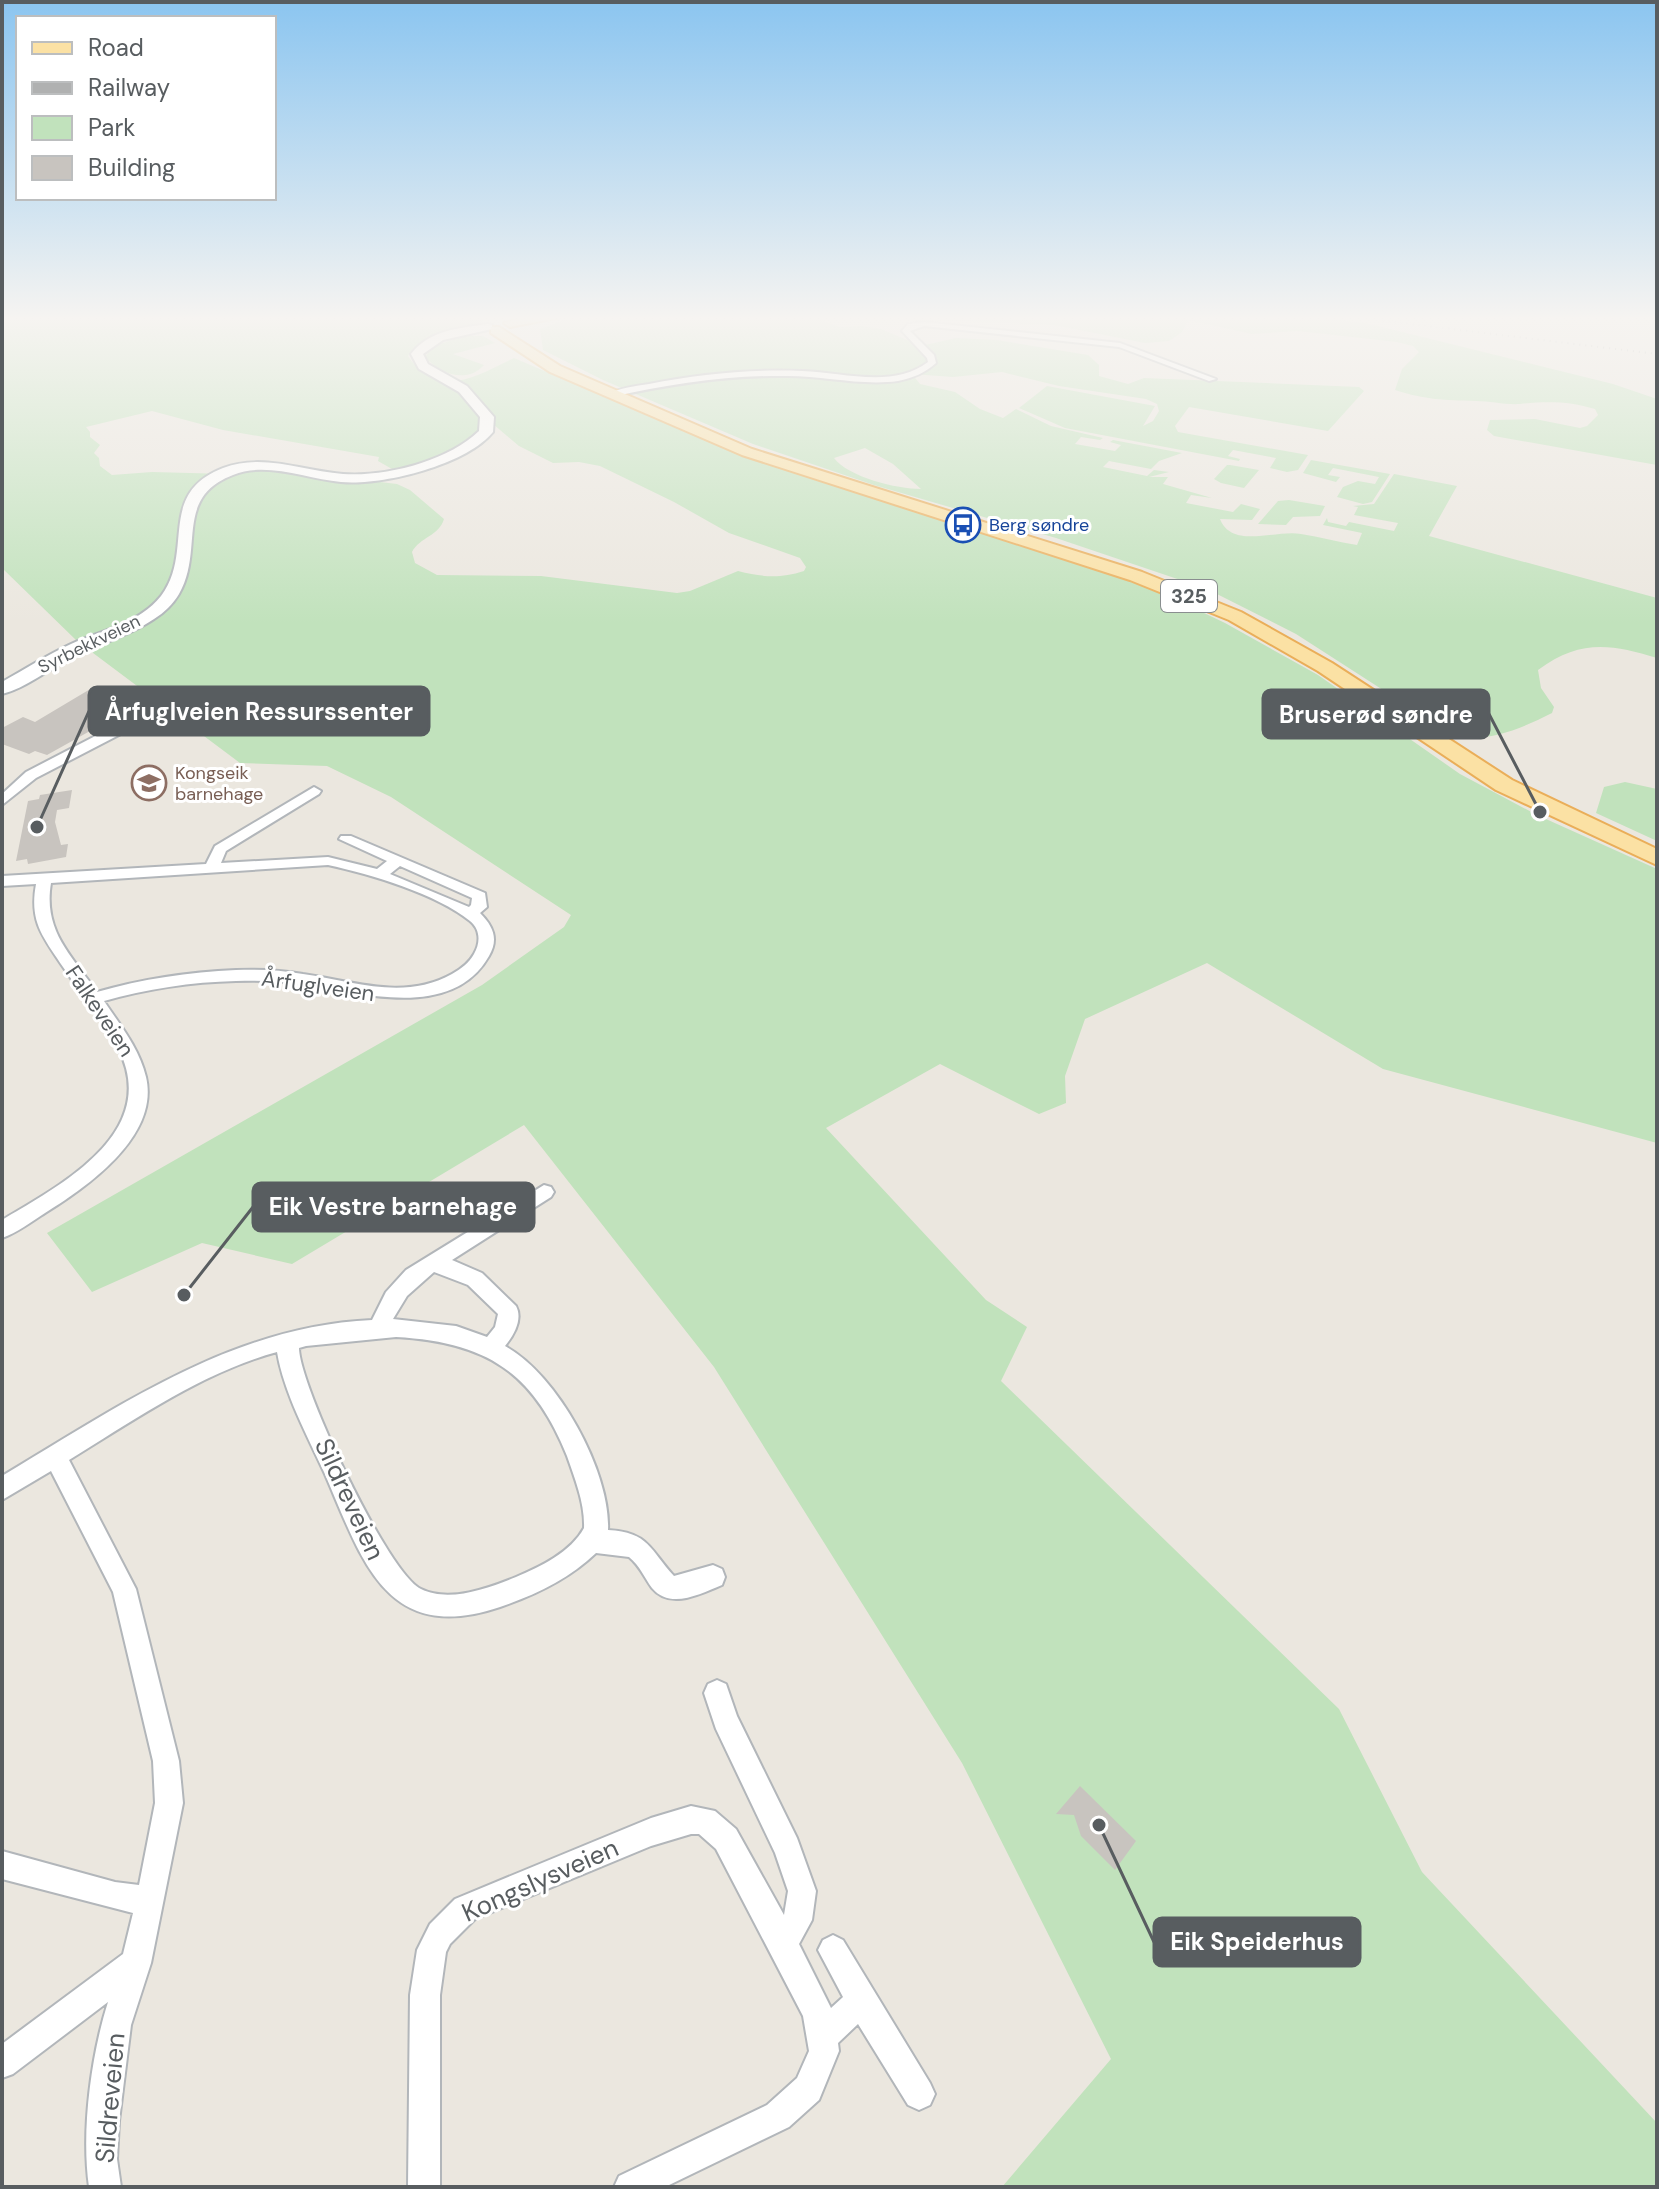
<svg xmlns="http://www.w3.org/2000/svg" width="1659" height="2189" font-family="'DM Sans',sans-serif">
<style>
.green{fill:#c1e2bc;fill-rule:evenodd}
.building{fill:#c8c4bf}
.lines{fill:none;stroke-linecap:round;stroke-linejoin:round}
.minor-casing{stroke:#b2b6ba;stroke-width:4}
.secondary-casing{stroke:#b1b6ba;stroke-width:4}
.primary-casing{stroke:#eaae59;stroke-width:4}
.minor{fill:#fff;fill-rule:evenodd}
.secondary{fill:#fff;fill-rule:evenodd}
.primary{fill:#fbe1a4;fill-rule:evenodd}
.rail{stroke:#b0b1b1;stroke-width:2;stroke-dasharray:1 5;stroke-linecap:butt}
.labels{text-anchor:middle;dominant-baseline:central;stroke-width:6;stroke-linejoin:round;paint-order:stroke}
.far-transit-label{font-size:18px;fill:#164399;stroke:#fff;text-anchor:start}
.far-street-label{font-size:18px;fill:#585d60;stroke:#fff}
.far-education-label{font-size:18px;fill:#785e54;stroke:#fff;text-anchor:start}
.shield{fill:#fff;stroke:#8a8e90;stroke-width:2}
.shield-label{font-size:20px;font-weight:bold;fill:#585d60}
.street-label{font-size:22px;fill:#585d60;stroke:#fff}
.near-street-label{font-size:26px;fill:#585d60;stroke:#fff}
.leader{fill:none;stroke:#585d60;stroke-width:3}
.callout-dot{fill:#585d60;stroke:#fff;stroke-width:3}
.callout{fill:#585d60;stroke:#585d60;stroke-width:3}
.callout-label{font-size:24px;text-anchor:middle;font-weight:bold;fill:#fff}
</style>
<rect width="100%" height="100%" fill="#ebe7df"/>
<path class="green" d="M 2,317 L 480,317 L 484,322 C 459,330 422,332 408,356 C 439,401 476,376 514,358 L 701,438 L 771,464 L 930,513 L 948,523 L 1001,536 L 1162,593 L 1225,623 L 1318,675 L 1460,774 L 1537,815 L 1657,869 L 1657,1143 L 1383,1069 L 1207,963 L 1085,1019 L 1065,1076 L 1066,1103 L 1039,1114 L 940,1064 L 826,1128 L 986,1300 L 1027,1327 L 1001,1381 L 1339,1709 L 1422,1872 L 1657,2123 L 1657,2187 L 1002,2187 L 1111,2059 L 962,1763 L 714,1367 L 524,1125 L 292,1264 L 202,1243 L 92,1292 L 47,1233 L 482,985 L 564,927 L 571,915 L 391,797 L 327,766 L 240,763 L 77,641 L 2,568 ZM 152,411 L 223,430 L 379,457 L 378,461 L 392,469 C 423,465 462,452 481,426 L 493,424 L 519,446 L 553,463 L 579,462 L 600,466 L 674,502 L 729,533 L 800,558 L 806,567 L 804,571 C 779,579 762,577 738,571 L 690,591 L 677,593 L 541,576 L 437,575 L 415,563 L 412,552 C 420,537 439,536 444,519 L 410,490 L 397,484 L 270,469 L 228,474 L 152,472 L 112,475 L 100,466 L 99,458 L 94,453 L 100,445 L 90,437 L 90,432 L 86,427 Z
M 572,317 L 833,317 L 823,321 L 840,327 L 863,326 L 881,329 L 921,346 L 956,338 L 997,340 L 1088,355 L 1099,365 L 1099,376 L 1128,384 L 1144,378 L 1359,387 L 1364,391 L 1328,431 L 1189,407 L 1175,426 L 1178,432 L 1308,455 L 1298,470 L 1287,472 L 1270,468 L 1276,458 L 1233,450 L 1228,456 L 1240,459 L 1239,461 L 1065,428 L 1019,408 L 1047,386 L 1155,406 L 1143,426 L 1153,421 L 1159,411 L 1157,404 L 1146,399 L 1059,386 L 1002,372 L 953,377 L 912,374 L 920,384 L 955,392 L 980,409 L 1003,418 L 1016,409 L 1051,426 L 1103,438 L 1100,440 L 1081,437 L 1075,444 L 1115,451 L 1121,445 L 1110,442 L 1113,440 L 1182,453 L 1159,461 L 1151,469 L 1109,461 L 1103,467 L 1147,476 L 1154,470 L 1169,472 L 1149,477 L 1168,477 L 1163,484 L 1212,498 L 1191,495 L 1186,503 L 1233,512 L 1241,504 L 1260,509 L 1252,520 L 1220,519 C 1232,550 1277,529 1301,534 C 1320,537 1338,542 1357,545 L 1362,533 L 1323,525 L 1327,518 L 1328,522 L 1346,526 L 1349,522 L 1394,531 L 1398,523 L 1354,515 L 1358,507 L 1353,506 L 1374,504 L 1394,474 L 1457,486 L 1429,536 L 1657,598 L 1657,658 C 1611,644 1580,639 1538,670 L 1541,688 L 1554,707 L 1552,713 C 1520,729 1492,741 1456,737 L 1296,634 L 1207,589 L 1056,538 L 874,485 L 753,444 L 603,380 L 543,350 L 540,329 ZM 865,448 L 893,464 L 921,489 C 897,489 848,477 834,458 Z
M 864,317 L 1316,317 L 1370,324 L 1613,384 L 1657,399 L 1657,465 L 1494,436 L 1487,430 L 1490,420 L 1535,419 L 1580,428 L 1587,426 L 1598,415 L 1595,409 C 1570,401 1546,401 1520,404 C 1506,405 1490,401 1476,401 C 1444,400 1426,400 1395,390 L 1402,369 L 1419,352 L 1413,346 L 1397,342 L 1298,331 L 1252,334 L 1193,321 L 1187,322 L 1182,332 L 1169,341 L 1145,343 L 1054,325 Z
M 464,336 L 483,336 L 495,343 L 453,354 L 484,365 C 467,384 440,374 425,357 L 434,346 Z
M 1311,460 L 1390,474 L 1372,502 L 1363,504 L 1337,497 L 1343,487 L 1358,481 L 1375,484 L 1379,477 L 1333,468 L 1328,475 L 1340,477 L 1336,482 L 1303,473 Z
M 1227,465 L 1230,465 L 1259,470 L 1244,488 L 1221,483 L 1214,479 Z
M 1289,500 L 1325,506 L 1320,516 L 1293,517 L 1286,525 L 1258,524 L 1278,501 Z
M 1625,782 L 1657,789 L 1657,841 L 1596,813 L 1604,787 Z"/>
<path class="building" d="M 92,688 L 126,700 L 121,703 L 126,708 L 112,716 L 120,720 L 104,728 L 99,726 L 47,755 L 35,751 L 29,754 L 2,744 L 2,728 L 23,717 L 35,722 Z
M 72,790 L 69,808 L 57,810 L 55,822 L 61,845 L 68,844 L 66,857 L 28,864 L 27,859 L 16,861 L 28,801 L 39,799 L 40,795 Z
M 1080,1786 L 1136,1841 L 1115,1870 L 1081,1836 L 1074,1815 L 1056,1814 Z"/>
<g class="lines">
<g class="minor-casing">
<path id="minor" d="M 924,322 L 1120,343 L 1216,379 L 1209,381 L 1119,347 L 924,326 L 910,331 L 934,355 L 936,363 C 925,373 913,378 898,381 C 862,386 824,376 788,376 C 728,375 670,384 612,397 L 608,394 C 619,388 636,386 649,384 C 699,374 751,369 802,371 C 842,372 893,389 928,362 L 927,358 L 902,331 L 908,324 Z
M 135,695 L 141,699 L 142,723 L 36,778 L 2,805 L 2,794 L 26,772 L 130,718 L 129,699 Z
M 314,787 L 321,791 L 319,794 L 226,851 L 221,863 L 328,857 L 377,869 L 387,861 L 339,839 L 341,836 L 351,836 L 485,893 L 487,907 L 480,913 C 493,926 499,939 489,956 C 452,1021 361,993 303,984 C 281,981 259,980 236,981 C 192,982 146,989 104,1001 C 120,1025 139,1048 146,1077 C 160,1136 87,1187 45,1213 C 31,1222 17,1233 2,1238 L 2,1220 C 61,1185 162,1132 118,1048 C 103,1020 81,994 63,967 C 43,937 29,922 36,884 L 2,886 L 2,876 L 206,864 L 215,846 ZM 328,865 C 370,874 437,894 470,921 C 480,929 481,942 474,954 C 469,963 461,969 452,974 C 404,1001 353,981 303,974 C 281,970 258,969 236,970 C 189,972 142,979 97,992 C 71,955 43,931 51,883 ZM 400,866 L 472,898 L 471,905 L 469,907 L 390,874 Z
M 544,1185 L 551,1187 L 554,1192 L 551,1197 L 452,1260 L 482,1273 L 516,1306 C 523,1319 514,1335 505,1346 C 557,1374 611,1472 608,1530 C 649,1532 650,1550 674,1576 L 713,1565 L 722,1569 L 725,1577 L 722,1585 C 700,1594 670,1610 652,1588 C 644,1577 640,1566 629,1557 L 596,1553 C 569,1579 535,1595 500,1607 C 385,1646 362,1559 324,1472 C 307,1435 284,1393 277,1352 C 203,1372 134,1420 69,1460 L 136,1589 L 179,1761 L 183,1803 L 151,1963 L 131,2025 L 119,2121 L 117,2159 L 121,2187 L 89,2187 C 81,2131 91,2056 108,2002 L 13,2074 L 2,2078 L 2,2044 L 123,1954 L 133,1913 L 2,1879 L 2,1851 L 115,1882 L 139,1885 L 155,1803 L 153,1761 L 113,1592 L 51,1471 L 2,1500 L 2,1476 C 118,1407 232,1326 372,1320 L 386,1292 L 406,1270 ZM 434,1272 L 468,1285 L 498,1314 L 495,1327 L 487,1337 L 456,1326 L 393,1319 L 407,1296 ZM 396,1337 C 485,1342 533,1371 567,1456 C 575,1479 585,1504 584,1528 C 571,1552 540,1567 516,1577 C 489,1588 449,1603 421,1589 C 388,1574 299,1385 299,1348 L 306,1346 Z
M 717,1680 L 726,1684 L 737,1716 L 797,1838 L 816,1891 L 812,1920 L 799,1944 L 831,2008 L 843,1997 L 818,1950 L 823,1940 L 833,1935 L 843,1940 L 930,2083 L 935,2094 L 930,2105 L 919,2110 L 908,2105 L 858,2024 L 838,2043 L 839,2051 L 819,2100 L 789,2127 L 665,2187 L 614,2187 L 619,2176 L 767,2105 L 797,2078 L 809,2051 L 803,2016 L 716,1849 L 699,1834 L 691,1834 L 651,1846 L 475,1919 L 450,1944 L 446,1952 L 440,1995 L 440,2187 L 408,2187 L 410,1995 L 417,1950 L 430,1924 L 455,1899 L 651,1818 L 691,1806 L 715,1811 L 736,1829 L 784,1915 L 788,1891 L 775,1853 L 716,1729 L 704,1693 L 708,1684 Z"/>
</g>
<g class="secondary-casing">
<path id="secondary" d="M 488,324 L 492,325 L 492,329 L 443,340 L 423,354 L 428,364 L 467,386 L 494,417 L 493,432 C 466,465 382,486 341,482 C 307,479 266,461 233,475 C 173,498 205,549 179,594 C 173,604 164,613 154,619 C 129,636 98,644 72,657 C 49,669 26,688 2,694 L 2,682 C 25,669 47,655 71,644 C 101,631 140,623 161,596 C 195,551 156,494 223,468 C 263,453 303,471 343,474 C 386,477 448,461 479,431 L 480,417 L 459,392 L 419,369 L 411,354 C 429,330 460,328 488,324 Z"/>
</g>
<g class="primary-casing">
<path id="primary" d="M 525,317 L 561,317 L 510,327 L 504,323 Z
M 491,327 L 499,327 L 560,366 L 752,449 L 1142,572 L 1241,612 L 1332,663 L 1512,780 L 1657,849 L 1657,865 L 1496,790 L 1318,671 L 1229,620 L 1130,580 L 742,455 L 550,372 L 491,333 Z"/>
</g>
<use href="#minor" class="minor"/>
<use href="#secondary" class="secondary"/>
<use href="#primary" class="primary"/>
<path class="rail" d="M 1353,317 L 1657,354"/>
</g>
<linearGradient id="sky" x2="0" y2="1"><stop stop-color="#8bc5f0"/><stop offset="0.51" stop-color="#f6f4f1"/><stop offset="1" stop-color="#f6f4f1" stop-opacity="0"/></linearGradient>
<rect width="1659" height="624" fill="url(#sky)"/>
<defs>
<g id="bus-ring" transform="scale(1.8)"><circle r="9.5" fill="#fff" stroke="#1a4fb4" stroke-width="1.5"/><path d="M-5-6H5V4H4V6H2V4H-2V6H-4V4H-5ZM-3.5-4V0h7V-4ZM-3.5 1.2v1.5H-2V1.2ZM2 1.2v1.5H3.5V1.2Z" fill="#1a4fb4"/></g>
<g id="school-ring" transform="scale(1.8)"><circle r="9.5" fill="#fff" stroke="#8d6e63" stroke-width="1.5"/><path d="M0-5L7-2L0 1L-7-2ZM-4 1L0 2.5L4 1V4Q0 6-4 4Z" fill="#8d6e63"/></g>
</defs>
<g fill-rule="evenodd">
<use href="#bus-ring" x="963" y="525"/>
<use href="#school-ring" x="149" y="783"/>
</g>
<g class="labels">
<g class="far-transit-label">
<text x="989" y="525">Berg søndre</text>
</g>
<g class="far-street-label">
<text transform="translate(89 644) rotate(-26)">Syrbekkveien</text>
</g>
<g class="far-education-label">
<text x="175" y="773">Kongseik<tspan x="175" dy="21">barnehage</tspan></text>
</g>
<rect class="shield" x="1161" y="580" width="56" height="32" rx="6"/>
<g class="shield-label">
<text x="1189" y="596">325</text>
</g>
<g class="street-label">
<text transform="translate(318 986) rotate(8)">Årfuglveien</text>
<text transform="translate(100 1011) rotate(56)">Falkeveien</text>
</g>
<g class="near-street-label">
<text transform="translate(350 1499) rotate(65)">Sildreveien</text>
<text transform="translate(540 1880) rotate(-24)">Kongslysveien</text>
<text transform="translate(110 2098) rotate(-85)">Sildreveien</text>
</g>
</g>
<path class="leader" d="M37 827L89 711M1540 812L1489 714M184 1295L253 1207M1099 1825L1154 1942"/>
<g class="callout-dot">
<circle cx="37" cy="827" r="8"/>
<circle cx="1540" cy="812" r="8"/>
<circle cx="184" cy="1295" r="8"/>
<circle cx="1099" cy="1825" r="8"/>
</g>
<g class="callout">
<rect x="89" y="687" width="340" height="48" rx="8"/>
<rect x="1263" y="690" width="226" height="48" rx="8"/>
<rect x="253" y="1183" width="281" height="48" rx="8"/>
<rect x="1154" y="1918" width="206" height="48" rx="8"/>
</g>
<g class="callout-label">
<text x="259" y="720">Årfuglveien Ressurssenter</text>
<text x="1376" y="723">Bruserød søndre</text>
<text x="393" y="1215">Eik Vestre barnehage</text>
<text x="1257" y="1950">Eik Speiderhus</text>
</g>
<rect width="1659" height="2189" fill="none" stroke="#585d60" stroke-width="8"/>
<rect x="16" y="16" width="260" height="184" fill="#ffffff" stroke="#bcbebf" stroke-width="2"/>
<rect x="32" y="42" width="40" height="12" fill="#fbe1a4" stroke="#bcbebf" stroke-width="2"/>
<text x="88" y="56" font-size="24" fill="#585d60">Road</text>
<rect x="32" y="82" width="40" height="12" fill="#b0b1b1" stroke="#bcbebf" stroke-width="2"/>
<text x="88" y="96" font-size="24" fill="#585d60">Railway</text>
<rect x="32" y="116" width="40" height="24" fill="#c1e2bc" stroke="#bcbebf" stroke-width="2"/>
<text x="88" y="136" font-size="24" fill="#585d60">Park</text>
<rect x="32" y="156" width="40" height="24" fill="#c8c4bf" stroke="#bcbebf" stroke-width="2"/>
<text x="88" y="176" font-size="24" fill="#585d60">Building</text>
</svg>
